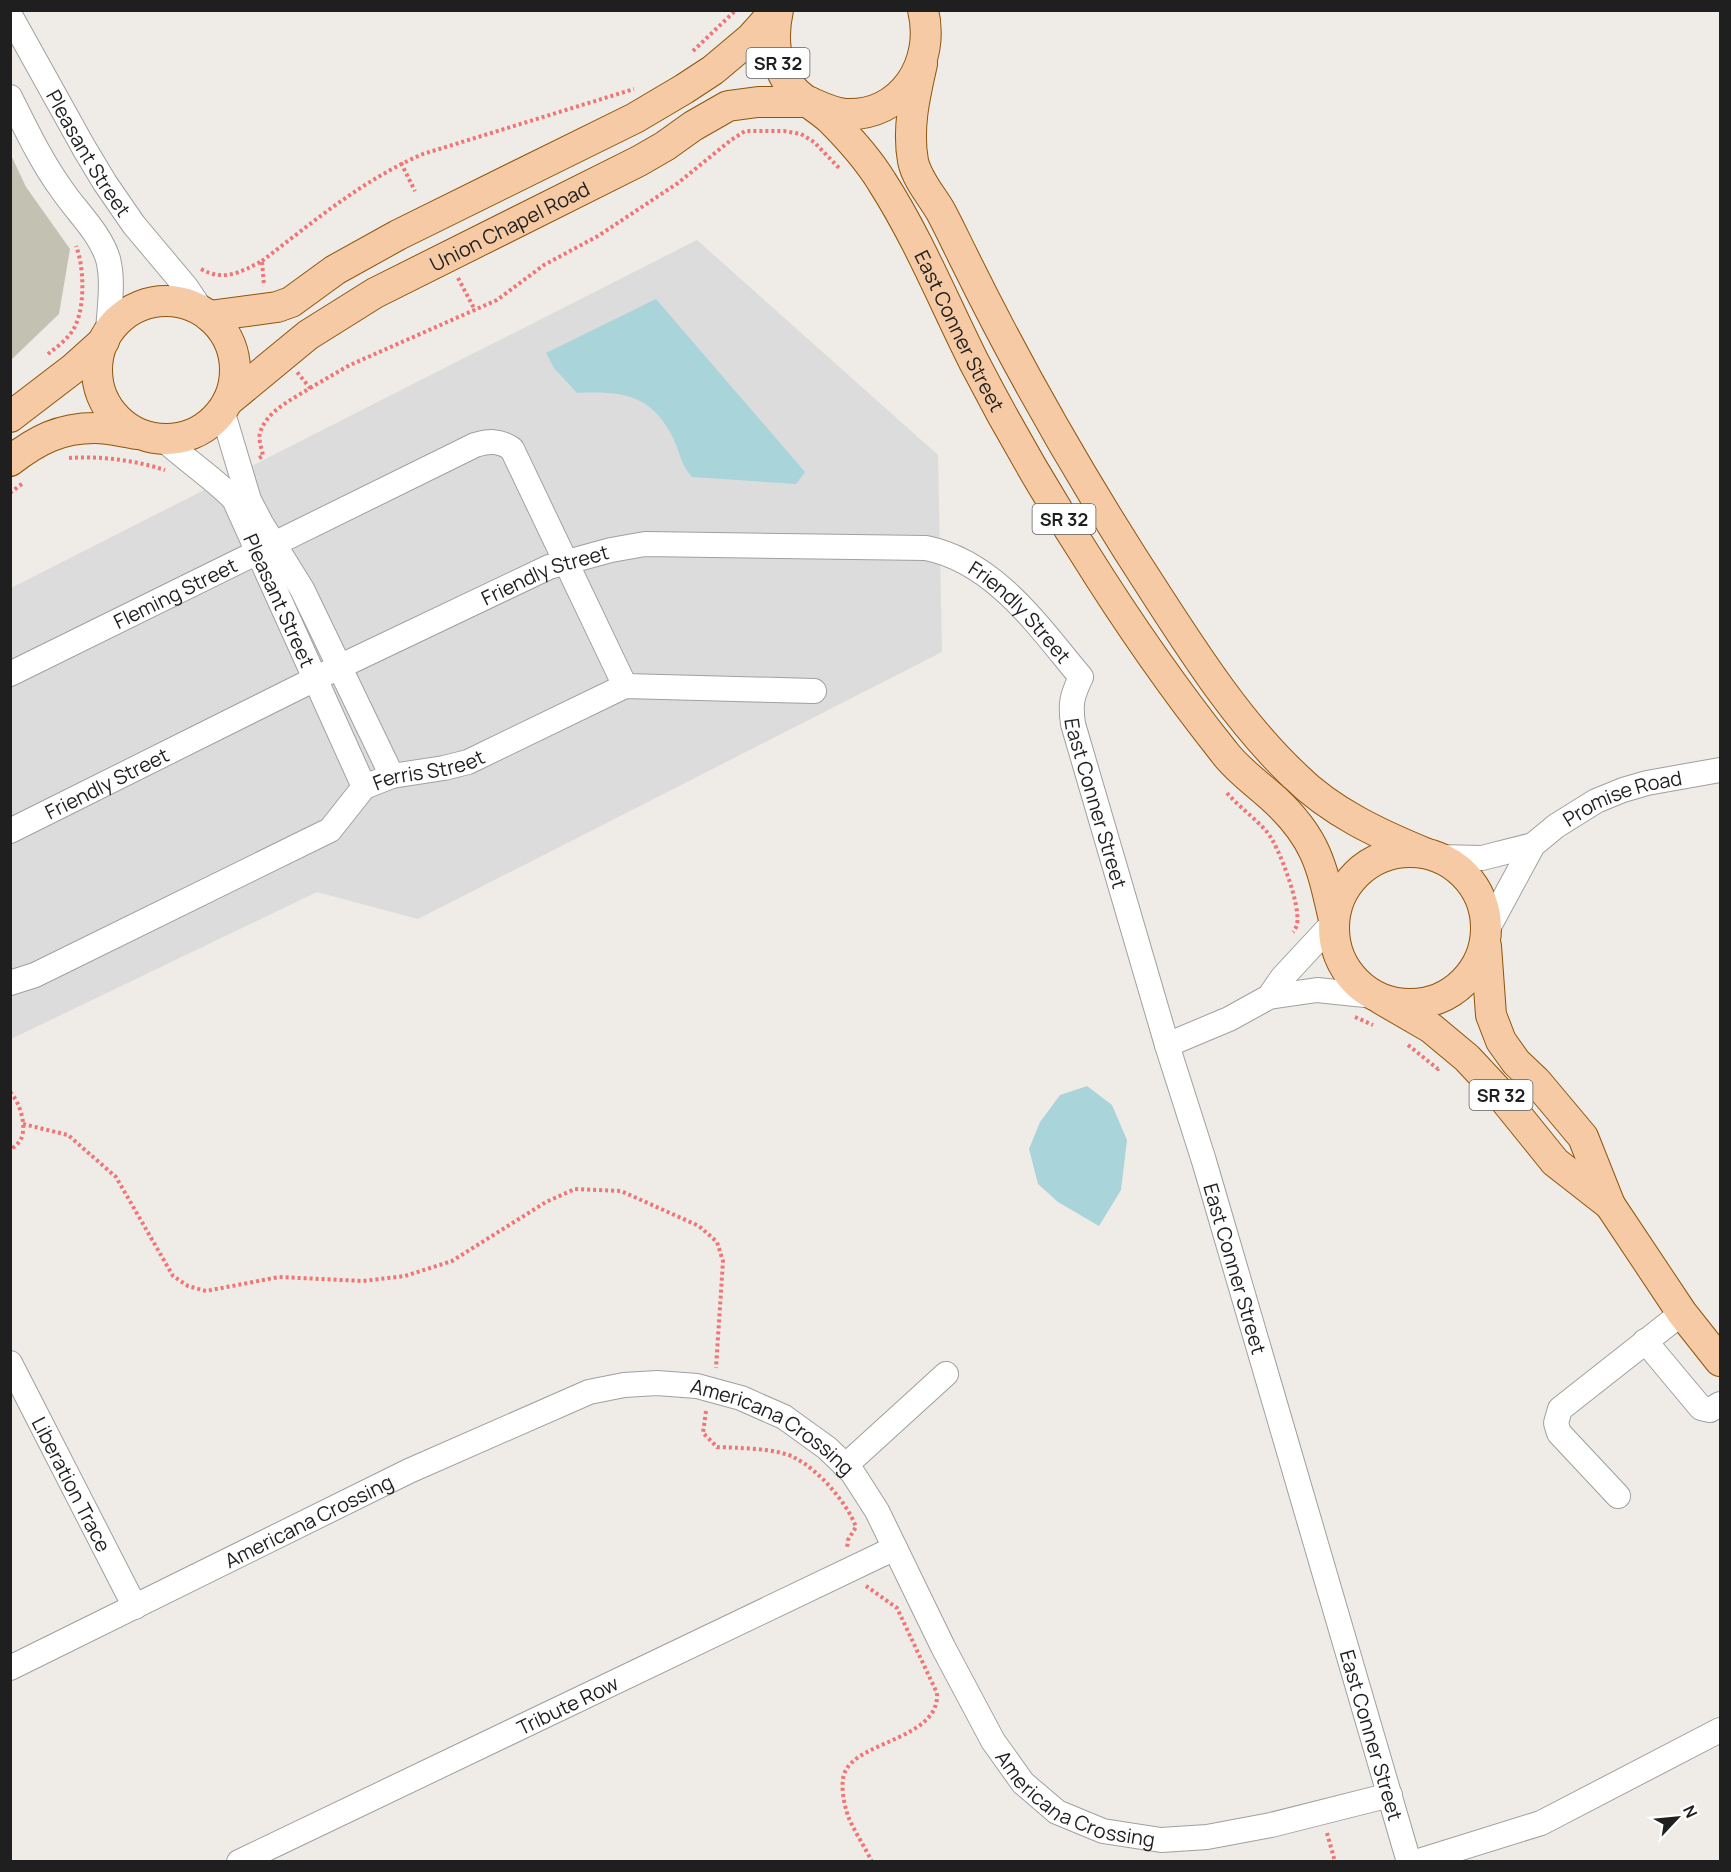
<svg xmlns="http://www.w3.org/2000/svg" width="1731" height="1872" font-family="Manrope,sans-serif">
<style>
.residential{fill:#dddcdc}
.construction{fill:#c3c1b2}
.water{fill:#a9d4d9}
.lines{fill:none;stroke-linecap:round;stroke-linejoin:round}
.minor-casing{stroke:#a0a0a0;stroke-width:26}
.major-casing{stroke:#8f550b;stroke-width:32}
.path{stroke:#f07676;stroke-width:4;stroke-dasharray:3 3;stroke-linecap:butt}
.minor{stroke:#fff;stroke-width:24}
.major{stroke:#f5caa4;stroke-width:30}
.labels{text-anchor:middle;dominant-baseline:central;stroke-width:4.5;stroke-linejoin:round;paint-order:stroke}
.shield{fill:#fff;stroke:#626262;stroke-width:1.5}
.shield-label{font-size:18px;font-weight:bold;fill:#1f1f1f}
.street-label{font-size:20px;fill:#1f1f1f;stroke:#fff}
</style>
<rect width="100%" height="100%" fill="#efebe6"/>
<path class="residential" d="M 697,240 L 938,455 L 942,652 L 418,919 L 317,892 L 11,1039 L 11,588 Z"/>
<path class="construction" d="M 11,155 L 26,187 L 70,249 L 59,314 L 11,360 Z"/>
<path class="water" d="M 656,299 L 805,472 L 796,484 L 692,477 C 681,465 681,455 674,440 C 652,394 623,391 577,393 L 554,368 L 546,353 Z
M 1087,1086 L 1112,1105 L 1127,1140 L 1121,1190 L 1099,1226 L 1058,1202 L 1038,1184 L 1029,1149 L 1040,1122 L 1060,1095 Z"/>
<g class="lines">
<g class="minor-casing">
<g id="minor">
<path id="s1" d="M 10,15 L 84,148 L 105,183 L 134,225 L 186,287 L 202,311"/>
<path d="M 10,97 C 26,129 41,161 62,190 C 77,212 100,233 108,259 C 114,282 109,309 108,333"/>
<path d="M 222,410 L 249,500 L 261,523 L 302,589 L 392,776"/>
<path id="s2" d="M 163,439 C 186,460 212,477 234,499 L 364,787"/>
<path id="s3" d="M 10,674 L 475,445 C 489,441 499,440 512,449 L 625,686"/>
<path id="s4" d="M 10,831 L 339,667 L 549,567 L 611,550 L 645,544 L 926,548 C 995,562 1038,626 1081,677 C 1072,696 1070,703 1073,724 L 1167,1045 L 1204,1161 L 1409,1862"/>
<path d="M 1437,857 L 1482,858 L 1533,845"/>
<path id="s5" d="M 1486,932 L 1533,845 L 1556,826 L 1596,801 L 1623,790 L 1647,783 L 1720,770"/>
<path id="s6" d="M 10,983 L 35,975 L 330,830 L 364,787 L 392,776 L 444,768 L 468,762 L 625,686 L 814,691"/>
<path d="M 1269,997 L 1282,978 L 1334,922"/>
<path d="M 1167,1045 L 1229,1019 L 1269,997 L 1317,990 L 1375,996"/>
<path d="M 1645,1341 L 1701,1408 L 1710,1410 L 1720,1404"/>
<path id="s7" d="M 10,1363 L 135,1607"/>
<path d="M 845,1466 L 946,1374"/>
<path d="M 1618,1496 L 1559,1433 L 1556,1423 L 1560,1409 L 1682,1313"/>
<path id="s8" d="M 10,1668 L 409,1471 L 589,1392 L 624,1385 L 657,1383 L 697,1386 L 741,1398 L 784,1417 L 827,1448 L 852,1472 L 877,1511 L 943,1647 L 993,1741 L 1023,1783 L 1057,1812 L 1103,1831 L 1161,1840 L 1207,1837 L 1271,1825 L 1390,1795"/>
<path id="s9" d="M 239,1862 L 895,1548"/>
<path d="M 1416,1862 L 1541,1823 L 1720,1730"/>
</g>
</g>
<g class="major-casing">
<g id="major">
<path id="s10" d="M 778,10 C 772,37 774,65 792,88 C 802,100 818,108 830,119 C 849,138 868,159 882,182 C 918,238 944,302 974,362 C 1007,426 1044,490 1083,551 C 1126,620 1173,688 1224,752 C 1238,771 1258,784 1275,800 C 1317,839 1322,867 1334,920"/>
<path d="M 922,64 C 915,95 907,128 913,161 C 917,180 932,196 941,212 C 949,227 956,242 963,256 C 1021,374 1086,487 1158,597 C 1198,659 1241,725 1295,776 C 1331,812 1379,834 1425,853"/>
<path d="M 814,104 C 823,108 834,113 845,114 C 902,117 936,63 923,10"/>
<circle cx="166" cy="370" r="69"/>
<path d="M 209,316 L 277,307 L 291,302 L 335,270 L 398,235 L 635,118 L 684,89 L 713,70 L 751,38 L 776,10"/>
<path id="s11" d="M 228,401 L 308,335 L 375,293 L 639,161 L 665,146 L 693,126 L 728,106 L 758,102 L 810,102"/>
<path d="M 10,417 L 74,368 L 104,341"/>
<path d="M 10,461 C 37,440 60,428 95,428 C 109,428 123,432 137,434"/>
<circle cx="1410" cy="928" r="76"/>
<path d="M 1486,946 L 1491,1015 L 1501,1041 L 1516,1062 L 1536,1081 L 1583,1137 L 1610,1205"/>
<path d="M 1381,999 L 1431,1028 L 1467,1058 L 1496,1089 L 1555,1162 L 1610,1205 L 1682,1313 L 1720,1361"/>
</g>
</g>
<path class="path" d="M 693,51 L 736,10
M 401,163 L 415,191
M 262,261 C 313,222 364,179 423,154 L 634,89
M 201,269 C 224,282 241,272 262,261 L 264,286
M 458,278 L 475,310
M 48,354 C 58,346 71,337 76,324 C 85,304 84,266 76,246
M 310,388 L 350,365 L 497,300 L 544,265 L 598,236 L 678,183 L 731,140 L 745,131 L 784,131 L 801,134 L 814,142 L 840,169
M 69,458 C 101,456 134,460 165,470
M 259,458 L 263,456 C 262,449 258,440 260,433 C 267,410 292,400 310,388 L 297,372
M 10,493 L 23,483
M 1227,793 C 1239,807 1255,818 1267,832 C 1279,846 1301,906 1297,924 C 1297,926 1294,931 1293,932
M 1355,1017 L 1373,1025
M 1408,1045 L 1438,1069 L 1439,1067
M 10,1092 C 20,1102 27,1126 21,1139 C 19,1143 14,1147 10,1150
M 23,1124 L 68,1135 L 116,1177 L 173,1276 L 188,1286 L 206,1291 L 279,1277 L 363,1281 L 405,1276 L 452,1261 L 546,1202 L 575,1189 L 621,1191 L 699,1226 L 717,1242 L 723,1261 L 716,1368
M 706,1411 L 703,1433 L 717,1447 C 737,1448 778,1448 795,1458 C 819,1470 847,1503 856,1527 L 848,1540 L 847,1548
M 866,1586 L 897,1608 L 937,1693 C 940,1738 861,1741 846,1770 C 839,1781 844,1804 848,1816 C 854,1831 865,1847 872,1862
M 1327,1833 L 1335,1862"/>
<use href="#minor" class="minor"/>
<use href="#major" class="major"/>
</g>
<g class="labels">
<g class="shield">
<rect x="746.5" y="48" width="63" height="30" rx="4.5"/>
<rect x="1032.5" y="504" width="63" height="30" rx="4.5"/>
<rect x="1469.5" y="1080" width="63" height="30" rx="4.5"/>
</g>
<g class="shield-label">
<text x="778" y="63">SR 32</text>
<text x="1064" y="519">SR 32</text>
<text x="1501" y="1095">SR 32</text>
</g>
<g class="street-label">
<text stroke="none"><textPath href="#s1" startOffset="159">Pleasant Street</textPath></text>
<text stroke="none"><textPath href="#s11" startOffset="333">Union Chapel Road</textPath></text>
<text stroke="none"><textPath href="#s10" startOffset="381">East Conner Street</textPath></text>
<text stroke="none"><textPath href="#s4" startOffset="594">Friendly Street</textPath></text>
<text stroke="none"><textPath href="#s3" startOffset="184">Fleming Street</textPath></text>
<text stroke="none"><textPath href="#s2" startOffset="204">Pleasant Street</textPath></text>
<text stroke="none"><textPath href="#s4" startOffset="1096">Friendly Street</textPath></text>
<text stroke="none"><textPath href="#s6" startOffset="477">Ferris Street</textPath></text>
<text stroke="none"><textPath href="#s4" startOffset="108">Friendly Street</textPath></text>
<text stroke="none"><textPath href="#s5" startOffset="202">Promise Road</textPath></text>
<text stroke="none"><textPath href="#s4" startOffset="1317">East Conner Street</textPath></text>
<text stroke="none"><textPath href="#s4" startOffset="1803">East Conner Street</textPath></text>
<text stroke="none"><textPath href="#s8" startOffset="837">Americana Crossing</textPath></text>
<text stroke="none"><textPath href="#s7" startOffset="136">Liberation Trace</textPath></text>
<text stroke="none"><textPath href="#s8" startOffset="333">Americana Crossing</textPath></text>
<text stroke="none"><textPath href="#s9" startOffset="364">Tribute Row</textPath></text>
<text stroke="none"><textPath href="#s4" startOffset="2289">East Conner Street</textPath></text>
<text stroke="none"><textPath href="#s8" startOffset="1341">Americana Crossing</textPath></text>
</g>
</g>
<rect width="1731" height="1872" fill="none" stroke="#1f1f1f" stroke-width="24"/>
<g transform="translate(1677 1818) rotate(64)" stroke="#ffffff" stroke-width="4.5" paint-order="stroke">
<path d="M0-4.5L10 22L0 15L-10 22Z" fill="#1f1f1f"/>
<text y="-9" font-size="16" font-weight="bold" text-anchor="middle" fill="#1f1f1f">N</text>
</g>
</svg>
